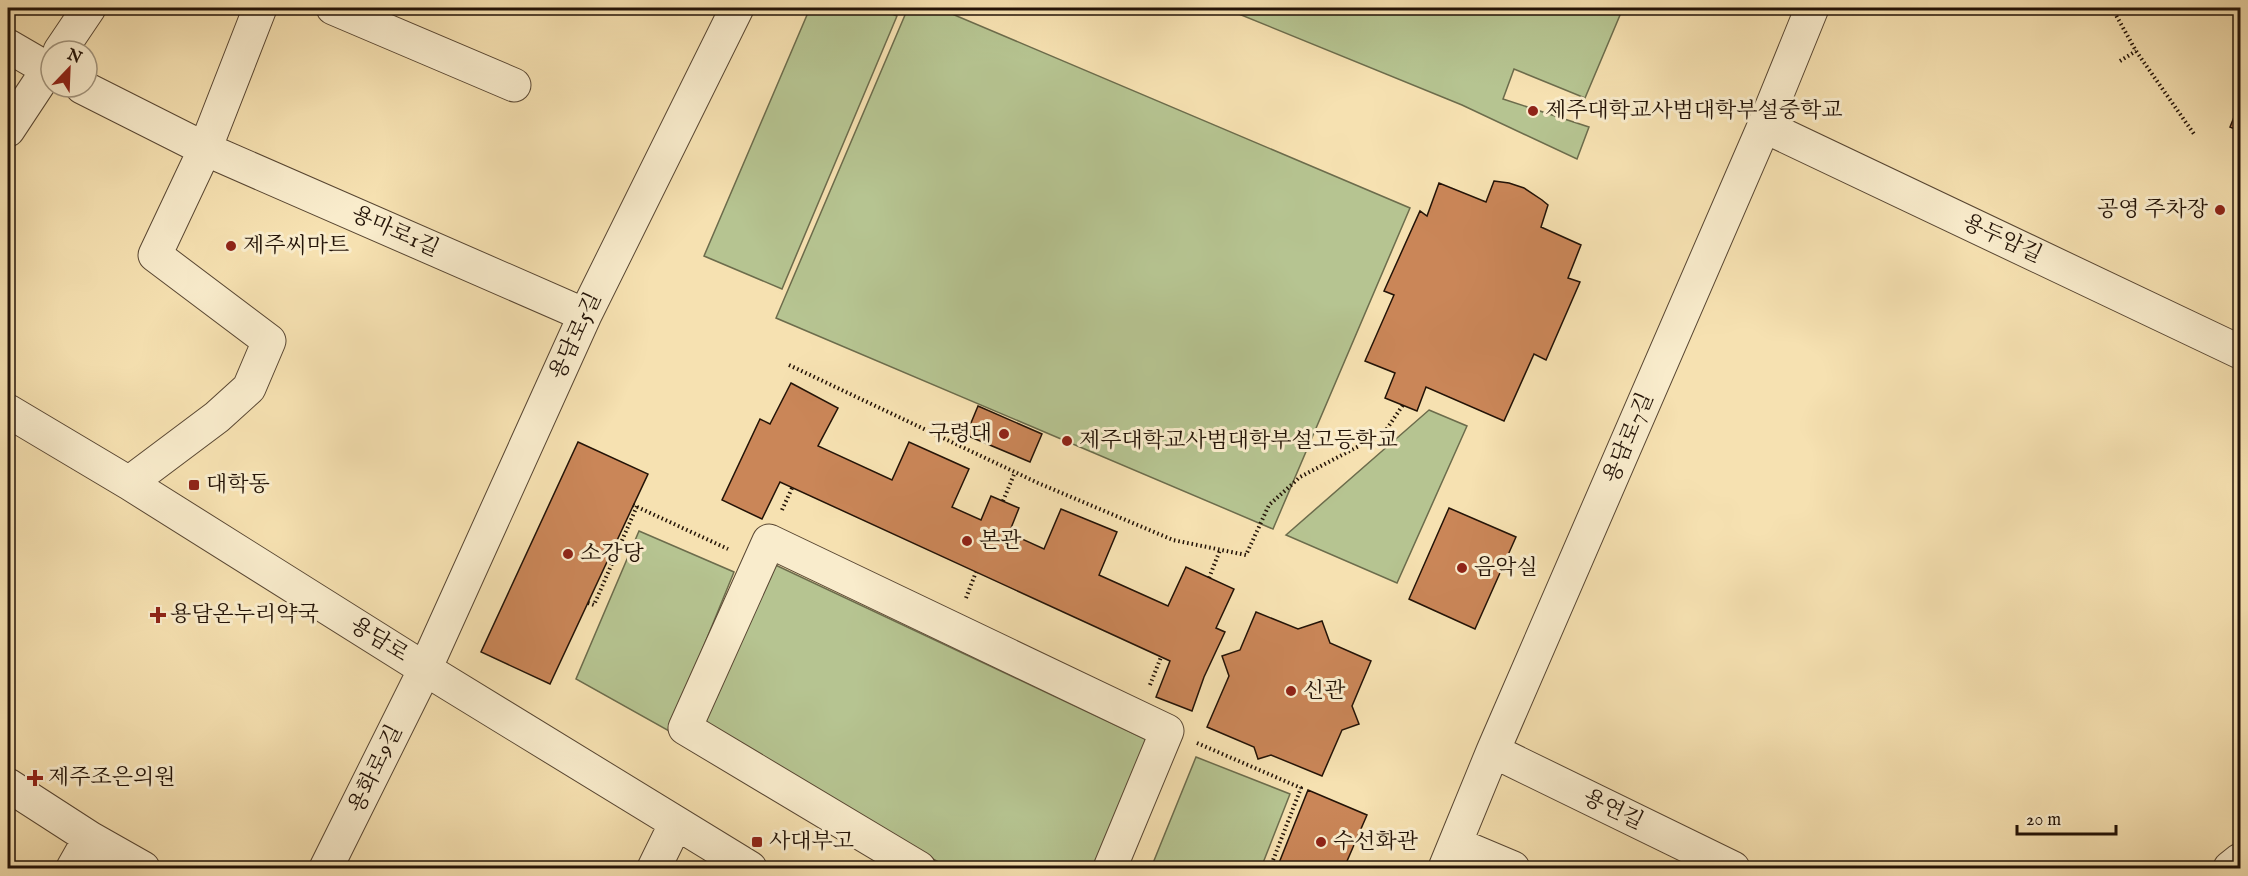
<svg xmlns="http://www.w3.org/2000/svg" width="2248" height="876" font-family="'IM FELL English','Noto Serif KR',serif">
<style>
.green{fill:#b6c491;stroke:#6c6c4c;stroke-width:1.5}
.building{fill:#ca8658;stroke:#231307;stroke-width:1.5}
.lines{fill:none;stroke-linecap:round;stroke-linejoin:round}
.minor-casing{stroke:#584632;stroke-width:35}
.path{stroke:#231307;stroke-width:4;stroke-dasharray:1.5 3;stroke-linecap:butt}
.minor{stroke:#f9eccc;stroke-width:33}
.poi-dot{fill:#8f2418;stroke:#f9eccc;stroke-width:2}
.labels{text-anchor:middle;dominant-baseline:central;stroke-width:6;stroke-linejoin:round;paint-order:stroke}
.poi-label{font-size:22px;fill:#231307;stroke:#f9eccc;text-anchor:start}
.street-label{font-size:22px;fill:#231307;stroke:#f9eccc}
</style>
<rect width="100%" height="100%" fill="#f6e1b1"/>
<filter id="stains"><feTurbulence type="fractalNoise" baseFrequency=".00333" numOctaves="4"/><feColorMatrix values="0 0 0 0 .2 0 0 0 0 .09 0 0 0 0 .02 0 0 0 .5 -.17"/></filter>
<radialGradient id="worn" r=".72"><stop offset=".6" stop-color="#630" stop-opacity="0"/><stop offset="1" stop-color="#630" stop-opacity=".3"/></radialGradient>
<path class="green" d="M 810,8 L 877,8 L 897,16 L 782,289 L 704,256 Z
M 908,8 L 938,8 L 1410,208 L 1273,529 L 776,318 Z
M 1224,8 L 1623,8 L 1585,98 L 1514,69 L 1503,99 L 1589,127 L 1577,159 L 1462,105 Z
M 1429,410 L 1467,426 L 1397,583 L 1286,535 Z
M 639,531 L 734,572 L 669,731 L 576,679 Z
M 767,561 L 1147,740 L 1095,868 L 949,868 L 696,726 Z
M 1196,757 L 1290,794 L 1261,868 L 1151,868 Z"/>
<path class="building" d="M 2240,102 L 2240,131 L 2230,127 Z
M 1494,181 L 1509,183 L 1524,188 L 1542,200 L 1548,205 L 1541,227 L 1581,245 L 1568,278 L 1580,282 L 1546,360 L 1534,354 L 1504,421 L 1426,387 L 1417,411 L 1385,398 L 1395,373 L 1365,361 L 1394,295 L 1384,291 L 1420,211 L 1427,216 L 1439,183 L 1486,202 Z
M 791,383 L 838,408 L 818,446 L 892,480 L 909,442 L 969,469 L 952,507 L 981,520 L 991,496 L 1019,508 L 1009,533 L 1044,549 L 1061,509 L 1117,532 L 1099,575 L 1168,606 L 1186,567 L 1234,589 L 1216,628 L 1225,632 L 1204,677 L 1192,711 L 1156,697 L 1170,661 L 780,482 L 762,519 L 722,500 L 760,419 L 770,424 Z
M 978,406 L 1042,434 L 1030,462 L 966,435 Z
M 578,442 L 648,474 L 550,684 L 481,652 Z
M 1449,508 L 1516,537 L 1475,629 L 1409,599 Z
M 1256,612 L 1298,629 L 1322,621 L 1330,643 L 1371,661 L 1352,706 L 1359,724 L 1342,730 L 1322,776 L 1271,755 L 1258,759 L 1254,747 L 1207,727 L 1229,676 L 1222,656 L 1240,650 Z
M 1308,790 L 1367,815 L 1344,868 L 1277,868 Z"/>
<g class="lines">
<g class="minor-casing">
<path id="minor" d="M 333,8 L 514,85
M 8,46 L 51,71
M 60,51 L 89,8
M 82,87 L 205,149 L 585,315
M 1764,126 L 2240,352
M 8,130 L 51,65
M 8,411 L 129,483 L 425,669 L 750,868
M 129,483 L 217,417 L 249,388 L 269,341 L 155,255 L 205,149 L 260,8
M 1493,751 L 1733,868
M 8,785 L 90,838 L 143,868
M 1456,844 L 1513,868
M 73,868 L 90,838
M 326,868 L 425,669 L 585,315 L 737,8
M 654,868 L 676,823
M 919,868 L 685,728 L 769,541 L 1167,731 L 1110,868
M 1445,868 L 1493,751 L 1764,126 L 1812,8
M 2230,868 L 2240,860"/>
</g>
<path class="path" d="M 2112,8 L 2136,51 L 2194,134
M 2120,61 L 2136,51
M 789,365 L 1038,483 L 1173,540 L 1246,555 L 1269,505 L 1300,477 L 1384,433 L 1403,405
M 1003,501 L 1015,472
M 633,505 L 728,549
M 782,510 L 792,488
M 1209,578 L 1220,550
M 966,598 L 976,572
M 588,603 L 594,605 L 637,506
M 1150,685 L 1161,657
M 1197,743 L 1301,788 L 1270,868"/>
<use href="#minor" class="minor"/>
</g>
<g class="poi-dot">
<circle cx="1533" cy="111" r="6"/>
<circle cx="2220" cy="210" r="6"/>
<circle cx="231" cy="246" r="6"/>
<circle cx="1004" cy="434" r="6"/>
<circle cx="1067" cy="441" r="6"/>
<rect x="188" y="479" width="12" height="12" rx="3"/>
<circle cx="967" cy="541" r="6"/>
<circle cx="568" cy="554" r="6"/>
<circle cx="1462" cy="568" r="6"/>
<path d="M155 606h6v6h6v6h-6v6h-6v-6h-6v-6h6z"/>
<circle cx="1291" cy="691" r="6"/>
<path d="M32 769h6v6h6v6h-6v6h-6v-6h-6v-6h6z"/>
<rect x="751" y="836" width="12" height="12" rx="3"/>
<circle cx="1321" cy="842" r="6"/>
</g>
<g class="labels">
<g class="poi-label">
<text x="1545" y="111">제주대학교사범대학부설중학교</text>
<text x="2208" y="210" text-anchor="end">공영 주차장</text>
<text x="243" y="246">제주씨마트</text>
<text x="992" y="434" text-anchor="end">구령대</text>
<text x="1079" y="441">제주대학교사범대학부설고등학교</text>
<text x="206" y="485">대학동</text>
<text x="979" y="541">본관</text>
<text x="580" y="554">소강당</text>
<text x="1474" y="568">음악실</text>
<text x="170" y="615">용담온누리약국</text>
<text x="1303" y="691">신관</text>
<text x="48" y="778">제주조은의원</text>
<text x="769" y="842">사대부고</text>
<text x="1333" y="842">수선화관</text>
</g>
<g class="street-label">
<text transform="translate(395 232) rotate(24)">용마로1길</text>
<text transform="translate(2002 239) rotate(25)">용두암길</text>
<text transform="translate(576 336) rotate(-65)">용담로5길</text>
<text transform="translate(1629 438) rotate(-67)">용담로7길</text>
<text transform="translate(379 640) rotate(32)">용담로</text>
<text transform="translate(376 769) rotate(-64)">용화로9길</text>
<text transform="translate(1613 810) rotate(26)">용연길</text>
</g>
</g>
<rect width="2248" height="876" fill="none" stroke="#f6e1b1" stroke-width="30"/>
<rect x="9" y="9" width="2230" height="858" fill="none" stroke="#231307" stroke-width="3"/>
<rect x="15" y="15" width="2218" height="846" fill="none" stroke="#231307" stroke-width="1.5"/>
<g transform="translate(69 69) rotate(23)"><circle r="28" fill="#f9eccc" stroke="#a3957d" stroke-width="1.5"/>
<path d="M0-4.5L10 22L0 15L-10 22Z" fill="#8f2418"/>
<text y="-9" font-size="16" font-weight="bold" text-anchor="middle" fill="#231307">N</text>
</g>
<path d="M2017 825v9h99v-9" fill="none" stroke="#231307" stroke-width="3"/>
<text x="2026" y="825" font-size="18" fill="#231307" stroke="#f9eccc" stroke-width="4.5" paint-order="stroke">20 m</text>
<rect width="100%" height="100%" filter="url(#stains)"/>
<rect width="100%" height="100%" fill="url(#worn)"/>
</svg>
